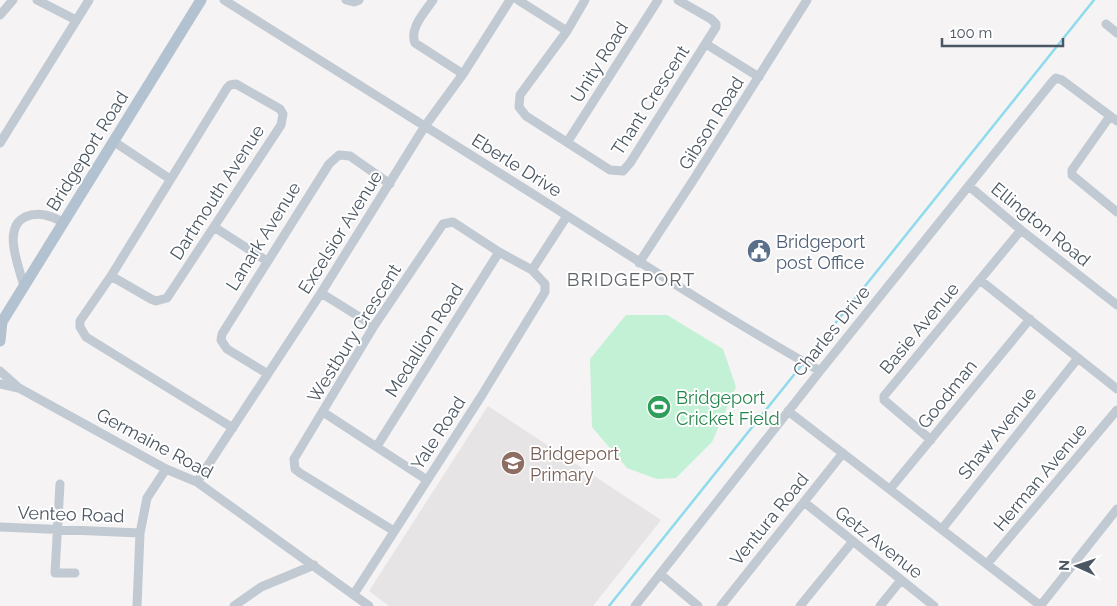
<svg xmlns="http://www.w3.org/2000/svg" width="1117" height="606" font-family="Raleway,sans-serif">
<style>
.education{fill:#e6e4e5}
.green{fill:#c3f1d5}
.lines{fill:none;stroke-linecap:round;stroke-linejoin:round}
.stream{stroke:#90daee;stroke-width:2.5}
.minor{stroke:#c1cad2;stroke-width:9}
.major{stroke:#b3c2d1;stroke-width:11}
.labels{text-anchor:middle;dominant-baseline:central;stroke-width:4;stroke-linejoin:round;paint-order:stroke}
.street-label{font-size:18px;fill:#4a5661;stroke:#fff}
.service-label{font-size:18px;fill:#4e5e75;stroke:#fff;text-anchor:start}
.leisure-label{font-size:18px;fill:#27864d;stroke:#fff;text-anchor:start}
.education-label{font-size:18px;fill:#785e54;stroke:#fff;text-anchor:start}
.neighbourhood-label{font-size:19px;letter-spacing:1px;fill:#5f6368;stroke:#fff}
</style>
<rect width="100%" height="100%" fill="#f5f3f3"/>
<path class="education" d="M 488,406 L 661,520 L 593,606 L 389,606 L 369,591 Z"/>
<path class="green" d="M 626,315 L 667,315 L 723,349 L 736,387 L 712,442 L 676,478 L 657,479 L 627,468 L 592,427 L 590,359 Z"/>
<g class="lines">
<path class="stream" d="M 609,606 L 1094,0"/>
<path class="minor" d="M 37,0 L 76,20
M 224,0 C 331,67 437,134 544,201 C 635,259 726,318 820,371
M 346,0 L 354,2 L 359,0
M 433,0 C 425,12 409,28 415,43 L 463,74
M 518,0 L 567,31
M 585,0 L 567,31 L 520,95 L 519,107 L 526,116 L 610,170 L 623,171 L 630,163 L 716,27 L 716,24 L 711,19 L 678,0
M 0,15 L 13,0
M 1106,24 L 1117,33
M 706,44 L 759,77
M 1110,116 L 1072,170 L 1072,175 L 1117,212
M 113,141 L 170,179
M 568,141 L 658,0
M 0,143 L 89,0
M 969,186 L 1021,230 L 1117,305
M 214,227 L 267,261
M 639,263 L 694,179 L 807,0
M 532,270 L 567,216
M 111,276 L 151,299 L 156,301 L 167,298 L 281,125 L 283,114 L 280,109 L 236,84 L 230,85 L 227,88 L 111,276 L 80,321 L 80,327 L 86,337 L 233,428
M 980,280 L 1117,389
M 24,286 C 19,267 2,228 25,217 C 39,211 51,216 63,222
M 321,293 L 374,326
M 0,371 L 19,388 L 166,469 L 197,482 L 369,606
M 268,374 L 227,349 L 221,340 L 222,334 L 329,164 L 339,155 L 350,156 L 390,184
M 0,384 L 18,388
M 788,411 L 1041,606
M 323,412 L 427,480
M 931,440 L 884,400 L 884,396 L 1021,230
M 377,446 L 499,252
M 197,482 L 321,293 L 425,126 L 463,74 L 510,0
M 60,484 L 55,573 L 75,573
M 890,489 L 1030,319
M 804,502 L 934,606
M 0,527 L 140,533
M 942,529 L 1078,358
M 987,564 L 1117,410
M 660,574 L 698,606
M 354,594 L 482,395 L 545,292 L 545,284 L 532,270 L 499,252 L 453,222 L 443,224 L 374,326 L 294,459 L 295,469 L 300,473 L 394,531
M 1041,605 L 1117,509
M 137,606 L 140,533 L 147,498 L 166,469
M 234,606 L 261,587 L 314,565
M 635,606 L 820,371 L 1052,82 L 1056,78 L 1062,80 L 1117,121
M 721,606 L 843,453
M 800,606 L 853,541
M 880,606 L 901,580"/>
<path class="major" d="M 0,325 L 201,0
M 0,341 L 2,321"/>
</g>
<defs>
<g id="civic-disc" transform="scale(1.25)"><circle r="9.5" fill="#5c6f8a" stroke="#fff"/><path d="M-.6-6.5H3V-4.5H.6V-3L4-1V1h2V6H-6V1h2V-1L-.6-3ZM-1.2 2.5V6h2.4V2.5Z" fill="#fff"/></g>
<g id="stadium-disc" transform="scale(1.25)"><circle r="9.5" fill="#2e9e5b" stroke="#fff"/><path d="M0-5a6.5 5 0 1 0 0 10a6.5 5 0 1 0 0-10ZM-3.5-1.8h7v3.6h-7Z" fill="#fff"/></g>
<g id="school-disc" transform="scale(1.25)"><circle r="9.5" fill="#8d6e63" stroke="#fff"/><path d="M0-5L7-2L0 1L-7-2ZM-4 1L0 2.5L4 1V4Q0 6-4 4Z" fill="#fff"/></g>
</defs>
<g fill-rule="evenodd">
<use href="#civic-disc" x="759" y="251"/>
<use href="#stadium-disc" x="659" y="407"/>
<use href="#school-disc" x="513" y="463"/>
</g>
<g class="labels">
<g class="street-label">
<text transform="translate(599 62) rotate(-58)">Unity Road</text>
<text transform="translate(650 100) rotate(-57)">Thant Crescent</text>
<text transform="translate(711 123) rotate(-58)">Gibson Road</text>
<text transform="translate(87 151) rotate(-58)">Bridgeport Road</text>
<text transform="translate(517 165) rotate(32)">Eberle Drive</text>
<text transform="translate(217 192) rotate(-57)">Dartmouth Avenue</text>
<text transform="translate(1041 224) rotate(39)">Ellington Road</text>
<text transform="translate(340 232) rotate(-58)">Excelsior Avenue</text>
<text transform="translate(263 236) rotate(-58)">Lanark Avenue</text>
<text transform="translate(919 328) rotate(-50)">Basie Avenue</text>
<text transform="translate(831 331) rotate(-51)">Charles Drive</text>
<text transform="translate(354 333) rotate(-58)">Westbury Crescent</text>
<text transform="translate(424 340) rotate(-58)">Medallion Road</text>
<text transform="translate(947 394) rotate(-51)">Goodman</text>
<text transform="translate(438 433) rotate(-57)">Yale Road</text>
<text transform="translate(997 433) rotate(-51)">Shaw Avenue</text>
<text transform="translate(155 443) rotate(28)">Germaine Road</text>
<text transform="translate(1040 477) rotate(-50)">Herman Avenue</text>
<text transform="translate(71 514) rotate(2)">Venteo Road</text>
<text transform="translate(769 519) rotate(-51)">Ventura Road</text>
<text transform="translate(879 542) rotate(38)">Getz Avenue</text>
</g>
<g class="service-label">
<text x="776" y="241">Bridgeport<tspan x="776" dy="21">post Office</tspan></text>
</g>
<g class="leisure-label">
<text x="676" y="397">Bridgeport<tspan x="676" dy="21">Cricket Field</tspan></text>
</g>
<g class="education-label">
<text x="530" y="453">Bridgeport<tspan x="530" dy="21">Primary</tspan></text>
</g>
<g class="neighbourhood-label">
<text x="631" y="279">BRIDGEPORT</text>
</g>
</g>
<g transform="translate(1077 566) rotate(273)" stroke="#ffffff" stroke-width="4" paint-order="stroke">
<path d="M0-4L9 19L0 12L-9 19Z" fill="#4a5661"/>
<text y="-8" font-size="14" font-weight="bold" text-anchor="middle" fill="#4a5661">N</text>
</g>
<path d="M942 38v8h121v-8" fill="none" stroke="#4a5661" stroke-width="2.5"/>
<text x="950" y="38" font-size="15" fill="#4a5661" stroke="#ffffff" stroke-width="4" paint-order="stroke">100 m</text>
</svg>
